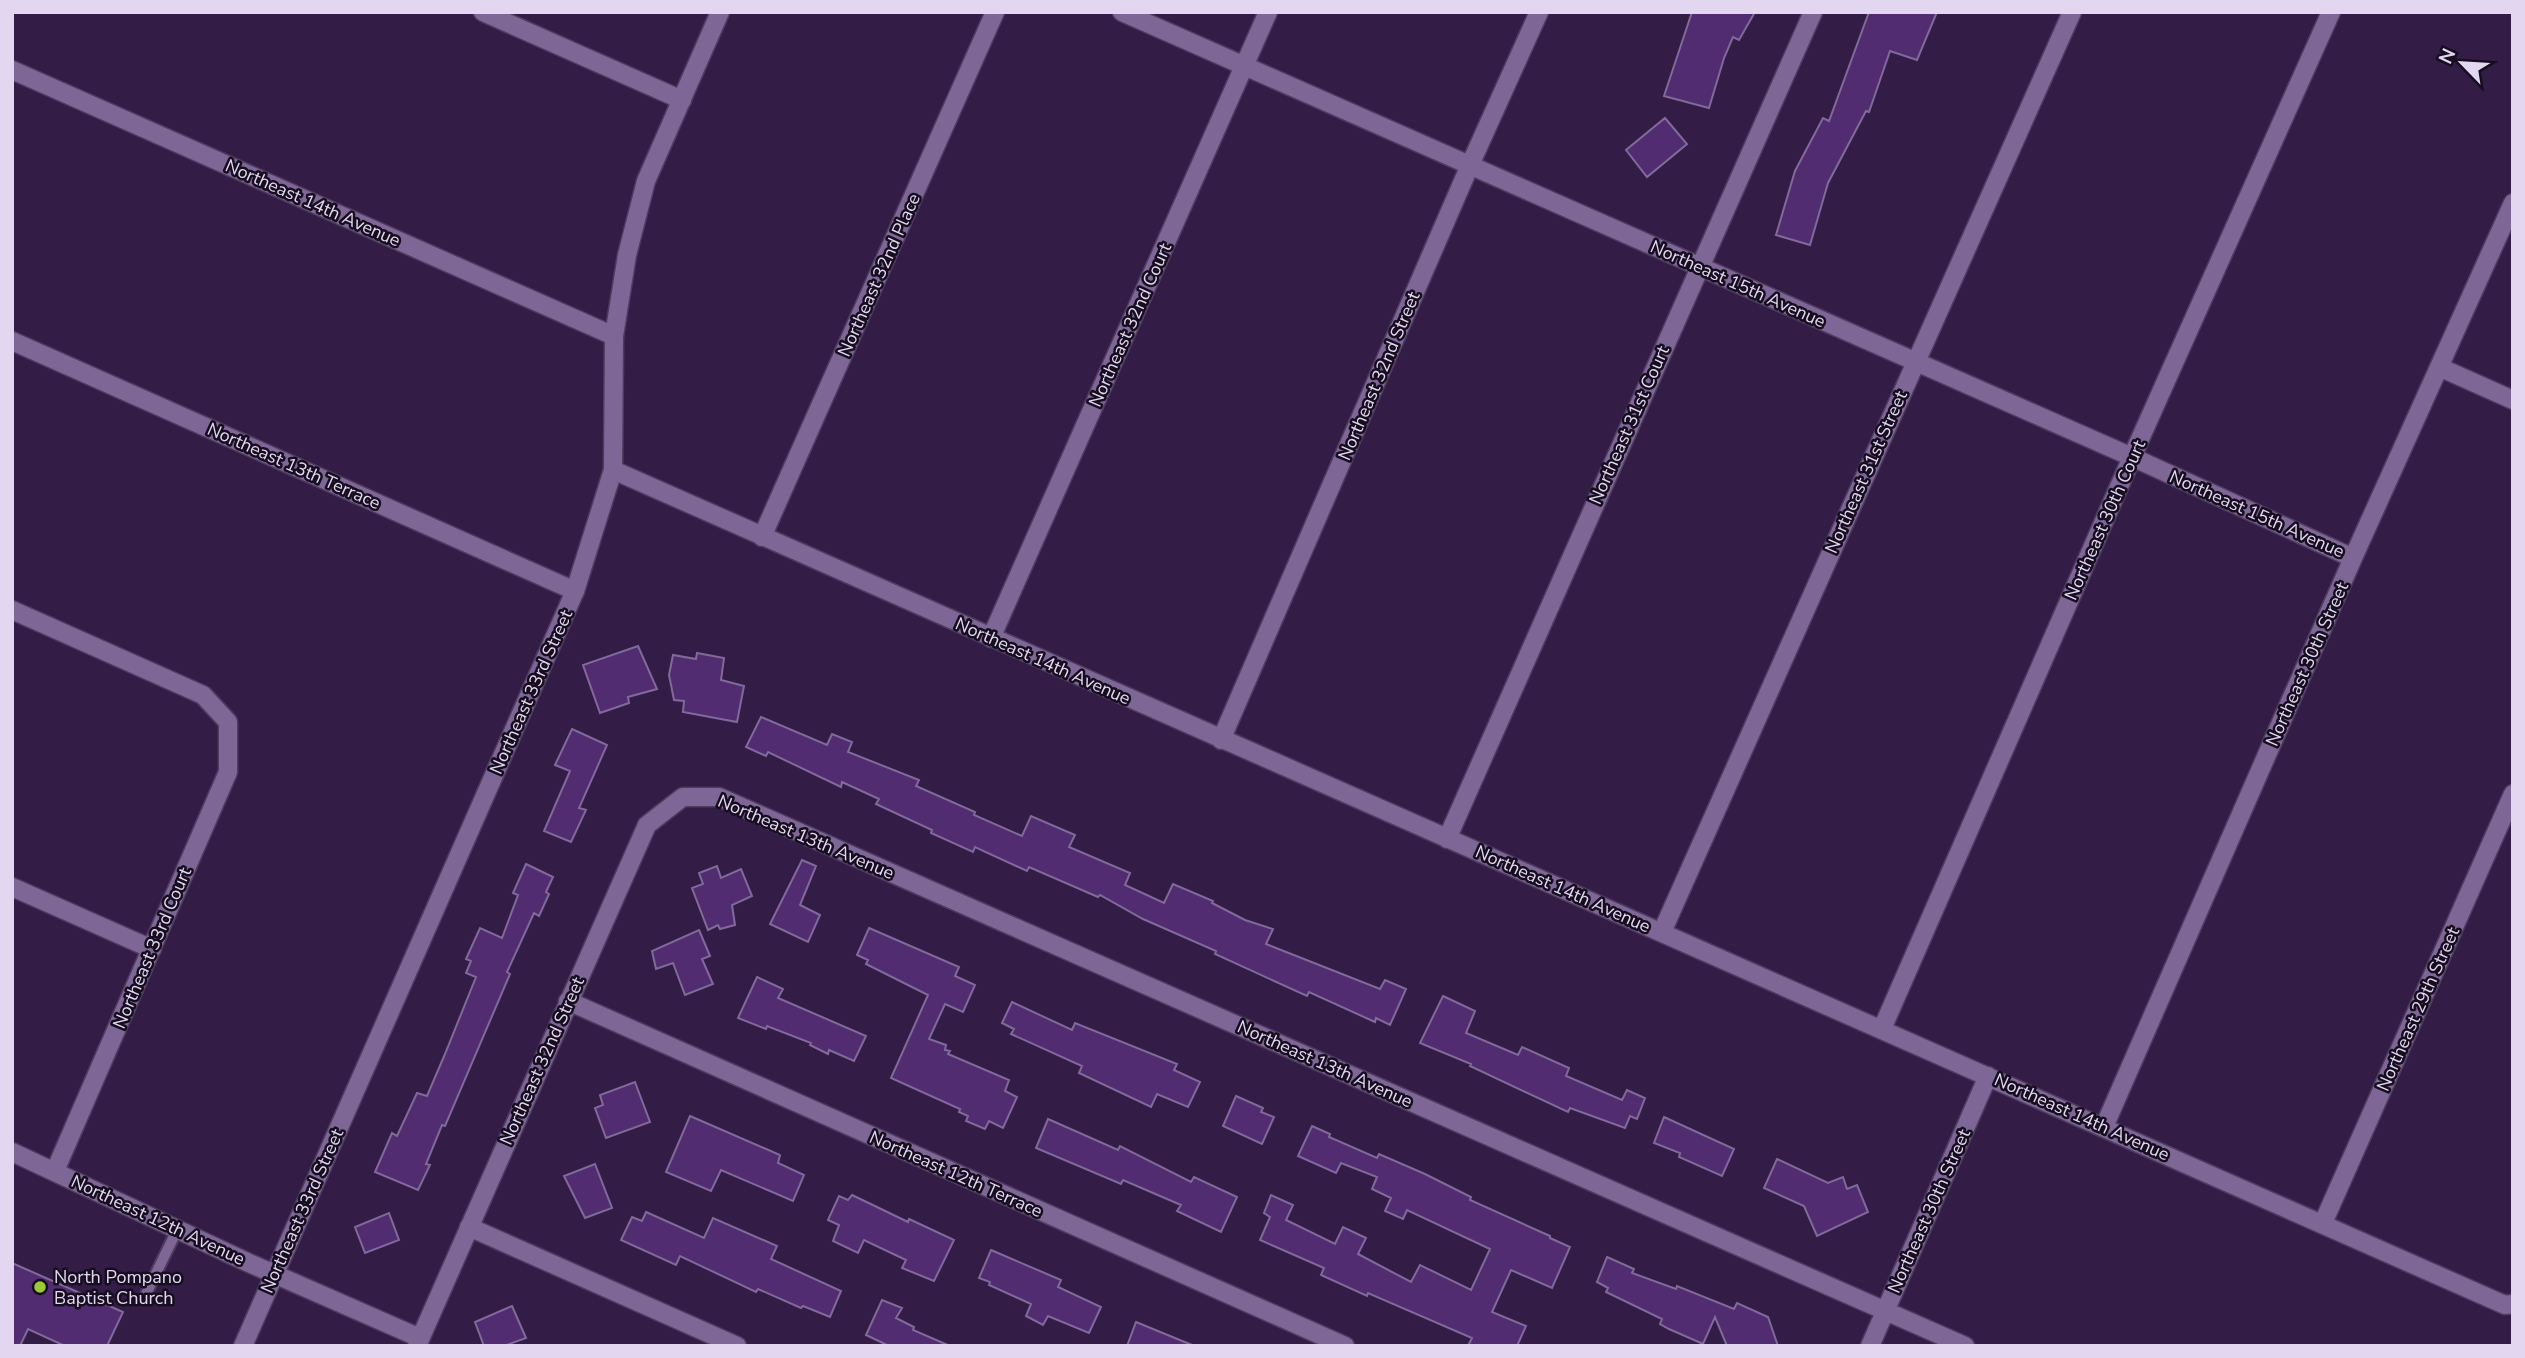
<svg xmlns="http://www.w3.org/2000/svg" width="2525" height="1358" font-family="'Nunito Sans',sans-serif">
<style>
.building{fill:#512c70;stroke:#816a9a;stroke-width:2}
.lines{fill:none;stroke-linecap:round;stroke-linejoin:round}
.lane-casing{stroke:#4f3b5f;stroke-width:14}
.street-casing{stroke:#4f3b5f;stroke-width:21}
.secondary-casing{stroke:#4f3b5f;stroke-width:21}
.lane{stroke:#7e6797;stroke-width:10}
.street{stroke:#7e6797;stroke-width:18}
.secondary{stroke:#7e6797;stroke-width:18}
.poi-dot{fill:#9acb34;stroke:#160d1f;stroke-width:2.5}
.labels{text-anchor:middle;dominant-baseline:central;stroke-width:5;stroke-linejoin:round;paint-order:stroke}
.street-label{font-size:18px;fill:#e3d6f1;stroke:#160d1f}
.poi-label{font-size:18px;fill:#e3d6f1;stroke:#160d1f;text-anchor:start}
</style>
<rect width="100%" height="100%" fill="#331d46"/>
<path class="building" d="M 1692,12 L 1755,12 L 1739,40 L 1733,37 L 1724,58 L 1709,108 L 1664,96 Z
M 1869,12 L 1937,12 L 1917,60 L 1890,51 L 1869,112 L 1866,111 L 1828,183 L 1810,245 L 1776,235 L 1795,171 L 1823,118 L 1829,121 Z
M 1665,118 L 1687,144 L 1647,177 L 1626,150 Z
M 638,646 L 657,689 L 628,697 L 629,703 L 600,713 L 583,665 Z
M 697,653 L 724,658 L 721,680 L 744,686 L 737,722 L 683,712 L 684,701 L 674,700 L 669,675 L 673,655 L 696,659 Z
M 761,717 L 827,745 L 832,734 L 852,742 L 848,752 L 919,780 L 916,786 L 975,812 L 974,815 L 1022,836 L 1031,816 L 1075,835 L 1069,847 L 1130,873 L 1125,885 L 1164,903 L 1173,884 L 1213,901 L 1212,903 L 1245,920 L 1273,929 L 1266,944 L 1380,989 L 1385,980 L 1406,989 L 1390,1025 L 1376,1018 L 1375,1022 L 1309,992 L 1307,996 L 1215,954 L 1216,951 L 1143,919 L 1100,895 L 1098,897 L 1029,867 L 1027,871 L 975,847 L 973,852 L 931,833 L 932,830 L 876,804 L 879,799 L 842,782 L 841,787 L 768,752 L 766,756 L 746,747 Z
M 572,729 L 607,745 L 579,808 L 586,810 L 571,842 L 544,831 L 570,771 L 555,765 Z
M 802,860 L 816,866 L 800,905 L 820,915 L 808,942 L 770,924 Z
M 526,864 L 553,877 L 546,892 L 549,894 L 539,916 L 534,913 L 507,972 L 510,974 L 445,1126 L 442,1125 L 426,1164 L 430,1165 L 418,1190 L 375,1172 L 392,1133 L 397,1136 L 417,1093 L 427,1096 L 445,1054 L 476,977 L 466,973 L 471,961 L 466,959 L 480,928 L 502,938 L 518,895 L 513,893 Z
M 717,866 L 721,878 L 741,869 L 752,896 L 732,905 L 735,925 L 720,929 L 718,925 L 708,930 L 692,888 L 703,884 L 699,873 Z
M 869,928 L 959,967 L 955,976 L 975,985 L 963,1012 L 945,1004 L 929,1039 L 946,1045 L 945,1050 L 950,1051 L 948,1054 L 1009,1080 L 1005,1091 L 1017,1097 L 1003,1128 L 989,1121 L 985,1129 L 966,1121 L 968,1116 L 959,1112 L 960,1109 L 891,1078 L 928,995 L 866,964 L 868,960 L 857,955 Z
M 699,930 L 710,956 L 702,959 L 713,984 L 685,995 L 673,963 L 656,969 L 652,951 Z
M 757,977 L 783,989 L 778,998 L 866,1036 L 854,1061 L 829,1050 L 828,1054 L 810,1045 L 811,1043 L 767,1026 L 766,1029 L 738,1018 Z
M 1443,996 L 1475,1011 L 1466,1033 L 1518,1055 L 1522,1047 L 1569,1068 L 1566,1076 L 1622,1100 L 1627,1090 L 1645,1098 L 1637,1119 L 1630,1116 L 1625,1128 L 1570,1108 L 1568,1112 L 1470,1066 L 1471,1064 L 1420,1043 Z
M 1012,1002 L 1072,1030 L 1075,1023 L 1177,1064 L 1174,1070 L 1200,1082 L 1188,1107 L 1157,1094 L 1151,1107 L 1079,1073 L 1082,1066 L 1011,1034 L 1014,1029 L 1002,1023 Z
M 635,1082 L 650,1122 L 606,1138 L 595,1108 L 603,1105 L 600,1095 Z
M 1236,1096 L 1263,1108 L 1261,1112 L 1274,1117 L 1262,1144 L 1223,1126 Z
M 690,1116 L 780,1155 L 778,1163 L 804,1175 L 793,1201 L 721,1170 L 711,1191 L 666,1172 Z
M 1664,1117 L 1734,1149 L 1722,1176 L 1679,1157 L 1680,1153 L 1654,1143 Z
M 1048,1119 L 1118,1150 L 1120,1146 L 1191,1182 L 1194,1177 L 1237,1197 L 1221,1232 L 1177,1211 L 1181,1205 L 1123,1180 L 1121,1184 L 1036,1148 Z
M 1312,1126 L 1330,1134 L 1329,1137 L 1377,1158 L 1379,1154 L 1425,1174 L 1471,1197 L 1470,1200 L 1550,1236 L 1550,1238 L 1570,1247 L 1552,1288 L 1511,1270 L 1492,1312 L 1526,1326 L 1517,1346 L 1468,1346 L 1472,1338 L 1368,1293 L 1367,1296 L 1321,1275 L 1324,1268 L 1260,1240 L 1270,1217 L 1264,1213 L 1271,1195 L 1293,1205 L 1286,1220 L 1335,1244 L 1343,1227 L 1366,1238 L 1358,1254 L 1411,1282 L 1420,1265 L 1471,1290 L 1490,1249 L 1407,1210 L 1403,1219 L 1385,1211 L 1391,1198 L 1372,1189 L 1377,1177 L 1341,1163 L 1336,1173 L 1298,1156 Z
M 1777,1159 L 1828,1183 L 1843,1177 L 1847,1189 L 1857,1185 L 1868,1212 L 1817,1236 L 1804,1206 L 1764,1188 Z
M 595,1164 L 612,1208 L 585,1218 L 564,1176 Z
M 852,1195 L 908,1222 L 909,1219 L 954,1240 L 934,1281 L 902,1268 L 906,1260 L 864,1240 L 858,1253 L 833,1241 L 839,1225 L 828,1220 L 839,1196 L 848,1200 Z
M 646,1212 L 704,1238 L 713,1218 L 777,1246 L 771,1259 L 841,1291 L 830,1317 L 803,1306 L 801,1308 L 758,1289 L 756,1292 L 680,1256 L 676,1265 L 621,1240 L 632,1217 L 642,1221 Z
M 389,1213 L 399,1240 L 365,1253 L 355,1227 Z
M 991,1250 L 1061,1280 L 1058,1287 L 1101,1307 L 1089,1333 L 1048,1316 L 1043,1325 L 1026,1316 L 1031,1304 L 989,1285 L 990,1282 L 979,1278 Z
M 1607,1257 L 1634,1269 L 1632,1273 L 1676,1289 L 1677,1286 L 1734,1309 L 1737,1303 L 1768,1317 L 1778,1346 L 1727,1346 L 1715,1317 L 1703,1344 L 1669,1329 L 1660,1324 L 1662,1319 L 1606,1292 L 1608,1288 L 1597,1282 Z
M 12,1263 L 123,1312 L 107,1346 L 65,1346 L 28,1329 L 20,1346 L 12,1346 Z
M 882,1300 L 902,1308 L 896,1318 L 914,1327 L 913,1330 L 950,1346 L 889,1346 L 866,1335 Z
M 512,1306 L 526,1338 L 504,1346 L 484,1346 L 475,1322 Z
M 1136,1322 L 1192,1345 L 1192,1346 L 1127,1346 Z"/>
<g class="lines">
<g class="lane-casing">
<path id="lane" d="M 144,1298 L 178,1228"/>
</g>
<g class="street-casing">
<path id="street" d="M 483,12 L 682,100
M 1122,12 L 2132,457 L 2353,558
M 12,70 L 614,336
M 12,341 L 575,591
M 2439,367 L 2513,400
M 613,470 L 2505,1305 L 2513,1304
M 762,537 L 995,12
M 12,610 L 203,695 L 228,722 L 228,772 L 55,1171
M 991,638 L 1268,12
M 1221,740 L 1470,165 L 1539,12
M 1447,839 L 1813,12
M 12,887 L 152,949
M 1662,932 L 2072,12
M 568,1001 L 1345,1346
M 1882,1029 L 2132,457 L 2331,12
M 2104,1127 L 2353,558 L 2513,203
M 12,1152 L 249,1263 L 420,1338
M 2323,1223 L 2513,794
M 469,1227 L 737,1346
M 417,1346 L 647,825 L 683,797 L 719,797 L 1965,1346
M 1870,1346 L 1988,1076"/>
</g>
<g class="secondary-casing">
<path id="secondary" d="M 243,1346 L 575,591 L 613,470 L 614,336 L 627,255 L 646,181 L 720,12"/>
</g>
<use href="#lane" class="lane"/>
<use href="#street" class="street"/>
<use href="#secondary" class="secondary"/>
</g>
<circle class="poi-dot" cx="40" cy="1287" r="7"/>
<g class="labels">
<g class="street-label">
<text transform="translate(313 203) rotate(24)">Northeast 14th Avenue</text>
<text transform="translate(879 275) rotate(-66)">Northeast 32nd Place</text>
<text transform="translate(1738 284) rotate(24)">Northeast 15th Avenue</text>
<text transform="translate(1130 325) rotate(-66)">Northeast 32nd Court</text>
<text transform="translate(1379 376) rotate(-67)">Northeast 32nd Street</text>
<text transform="translate(1629 425) rotate(-66)">Northeast 31st Court</text>
<text transform="translate(294 466) rotate(24)">Northeast 13th Terrace</text>
<text transform="translate(1866 472) rotate(-66)">Northeast 31st Street</text>
<text transform="translate(2257 514) rotate(24)">Northeast 15th Avenue</text>
<text transform="translate(2105 520) rotate(-66)">Northeast 30th Court</text>
<text transform="translate(1043 661) rotate(24)">Northeast 14th Avenue</text>
<text transform="translate(2307 664) rotate(-66)">Northeast 30th Street</text>
<text transform="translate(531 692) rotate(-66)">Northeast 33rd Street</text>
<text transform="translate(806 837) rotate(23)">Northeast 13th Avenue</text>
<text transform="translate(1563 889) rotate(24)">Northeast 14th Avenue</text>
<text transform="translate(152 948) rotate(-67)">Northeast 33rd Court</text>
<text transform="translate(2418 1009) rotate(-66)">Northeast 29th Street</text>
<text transform="translate(542 1061) rotate(-66)">Northeast 32nd Street</text>
<text transform="translate(1325 1064) rotate(24)">Northeast 13th Avenue</text>
<text transform="translate(2082 1117) rotate(24)">Northeast 14th Avenue</text>
<text transform="translate(956 1174) rotate(24)">Northeast 12th Terrace</text>
<text transform="translate(302 1211) rotate(-66)">Northeast 33rd Street</text>
<text transform="translate(1929 1211) rotate(-66)">Northeast 30th Street</text>
<text transform="translate(158 1220) rotate(25)">Northeast 12th Avenue</text>
</g>
<g class="poi-label">
<text x="54" y="1277">North Pompano<tspan x="54" dy="21">Baptist Church</tspan></text>
</g>
</g>
<rect width="2525" height="1358" fill="none" stroke="#e3d6f1" stroke-width="28"/>
<g transform="translate(2462 63) rotate(295)" stroke="#160d1f" stroke-width="5" paint-order="stroke">
<path d="M0-5L12 26L0 18L-12 26Z" fill="#e3d6f1"/>
<text y="-10" font-size="19" font-weight="bold" text-anchor="middle" fill="#e3d6f1">N</text>
</g>
</svg>
